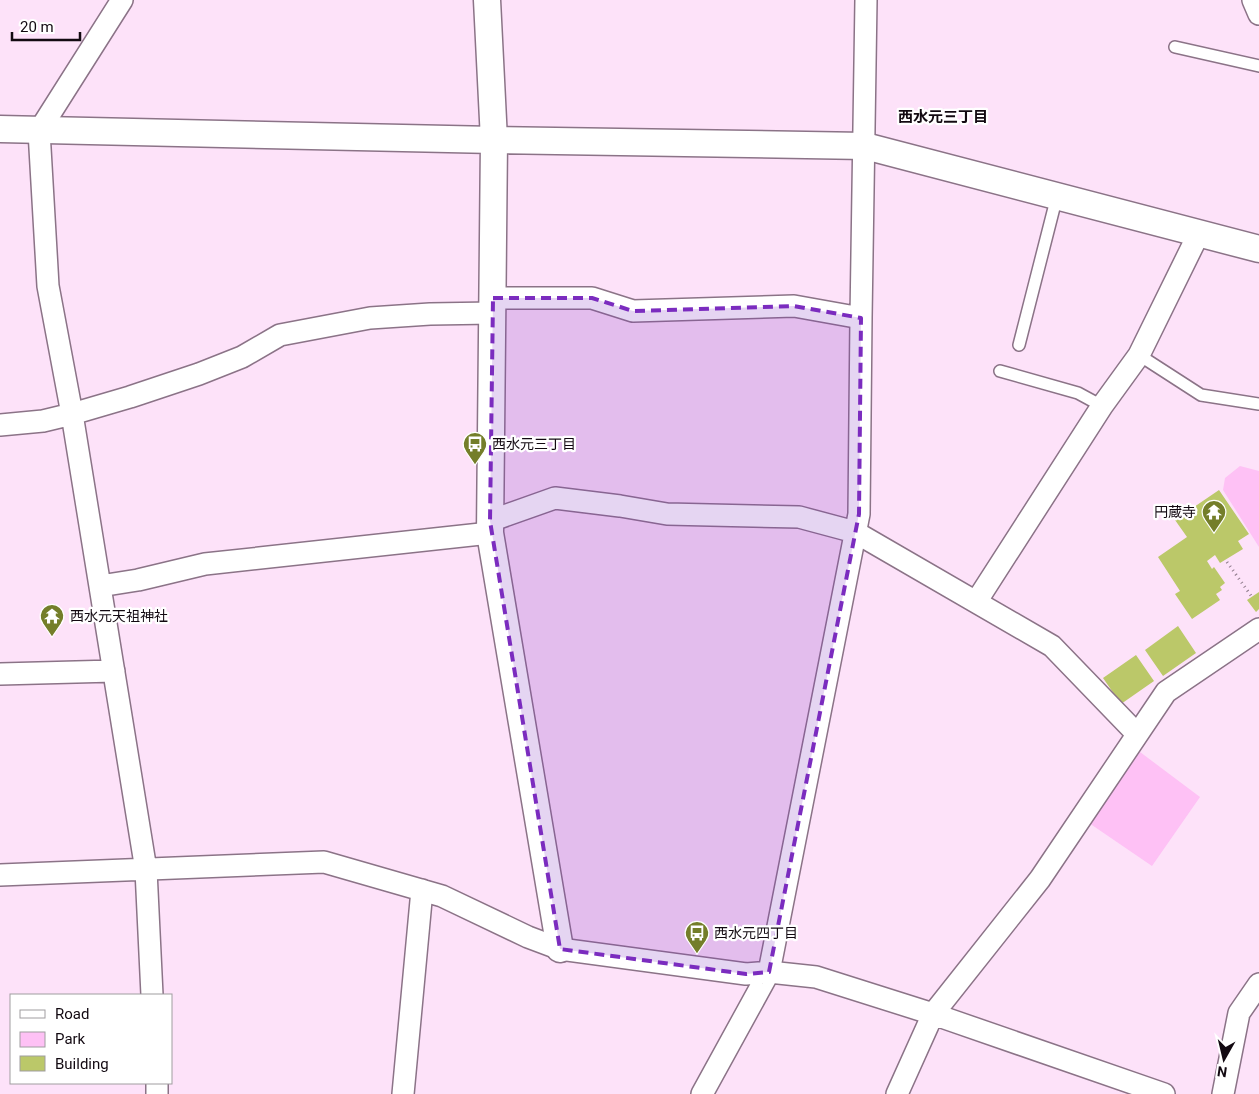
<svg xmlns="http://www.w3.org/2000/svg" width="1259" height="1094" font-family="Roboto,'Noto Sans JP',sans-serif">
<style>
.green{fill:#fec1f5}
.building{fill:#bbc869}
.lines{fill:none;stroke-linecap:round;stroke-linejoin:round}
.service-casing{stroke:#8b7387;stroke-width:14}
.minor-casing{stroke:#8b7387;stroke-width:24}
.tertiary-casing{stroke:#8b7387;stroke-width:29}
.path{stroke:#8e7b8b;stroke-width:3;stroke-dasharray:1 4;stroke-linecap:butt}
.service{stroke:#fff;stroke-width:11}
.minor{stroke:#fff;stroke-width:21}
.tertiary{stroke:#fff;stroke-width:26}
.marked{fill:#7b2cbf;fill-opacity:0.2;stroke:#7b2cbf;stroke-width:4;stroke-dasharray:10 6;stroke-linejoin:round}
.labels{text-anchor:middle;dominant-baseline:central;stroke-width:4.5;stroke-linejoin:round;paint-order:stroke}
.poi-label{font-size:14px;fill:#120911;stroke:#fff;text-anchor:start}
.neighbourhood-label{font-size:15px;font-weight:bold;fill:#120911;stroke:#fff}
</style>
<rect width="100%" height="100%" fill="#fde2f9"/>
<path class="green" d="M 1240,466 L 1259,471 L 1259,547 L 1223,490 L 1225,478 Z
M 1140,752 L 1200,797 L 1152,866 L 1089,823 Z"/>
<path class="building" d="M 1219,490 L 1249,534 L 1238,541 L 1243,549 L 1220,563 L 1215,555 L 1207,561 L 1212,569 L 1214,567 L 1225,583 L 1220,587 L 1222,590 L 1216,594 L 1220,600 L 1192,619 L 1175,594 L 1180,591 L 1158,557 L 1187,537 L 1175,520 Z
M 1259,592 L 1259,609 L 1256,612 L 1247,600 Z
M 1178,626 L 1196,653 L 1163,676 L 1145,650 Z
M 1136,655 L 1154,681 L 1121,704 L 1103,678 Z"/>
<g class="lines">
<g class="service-casing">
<path id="service" d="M 1175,47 L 1259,66
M 1019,345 L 1057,196
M 1139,355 L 1201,395 L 1259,404
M 1000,371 L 1078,393 L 1102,406"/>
</g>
<g class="minor-casing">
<path id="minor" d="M 122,0 L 39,131 L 48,286 L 72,414 L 146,870 L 152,995
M 1253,0 L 1259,14
M 493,298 L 592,298 L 633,311 L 794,306 L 861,318
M 0,425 L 43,421 L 72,414 L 130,397 L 199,374 L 242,357 L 280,335 L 370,318 L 430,314 L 493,313
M 490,521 L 555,498 L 620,506 L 667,514 L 799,517 L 855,532 L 1052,646 L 1137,734
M 100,586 L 138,580 L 205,564 L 490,533
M 976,602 L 1102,406 L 1139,355 L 1199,233
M 0,674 L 114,671
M 0,875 L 324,862 L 442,896 L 528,937 L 560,949 L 746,974 L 769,972 L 816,977 L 933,1014 L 1164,1094
M 157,1083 L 157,1094
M 403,1094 L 422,890
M 702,1094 L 769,972 L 859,514 L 861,318 L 866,0
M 897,1094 L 933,1014 L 1040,879 L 1166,692 L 1259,629
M 1223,1094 L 1239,1013 L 1259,984"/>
</g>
<g class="tertiary-casing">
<path id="tertiary" d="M 487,0 L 494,140 L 490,533 L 560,949
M 0,129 L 494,140 L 865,146 L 1259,249"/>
</g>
<path class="path" d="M 1227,562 L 1252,597"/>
<use href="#service" class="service"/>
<use href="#minor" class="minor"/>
<use href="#tertiary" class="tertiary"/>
</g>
<path class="marked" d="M 493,298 L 592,298 L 633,311 L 794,306 L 861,318 L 859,514 L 769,972 L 746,974 L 560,949 L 490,521 Z"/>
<defs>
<g id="bus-pin" transform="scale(1.25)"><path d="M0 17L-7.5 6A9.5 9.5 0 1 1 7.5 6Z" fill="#747e2a" stroke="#fff"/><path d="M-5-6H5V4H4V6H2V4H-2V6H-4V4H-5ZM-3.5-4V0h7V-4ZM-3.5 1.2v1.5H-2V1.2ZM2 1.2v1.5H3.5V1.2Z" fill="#fff"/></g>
<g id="temple-pin" transform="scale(1.25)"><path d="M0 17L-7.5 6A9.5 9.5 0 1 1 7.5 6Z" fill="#747e2a" stroke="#fff"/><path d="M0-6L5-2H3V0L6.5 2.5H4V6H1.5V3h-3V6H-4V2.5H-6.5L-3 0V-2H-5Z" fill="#fff"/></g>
</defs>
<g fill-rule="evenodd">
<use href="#bus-pin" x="475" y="444"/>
<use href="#temple-pin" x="1214" y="512"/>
<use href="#temple-pin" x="52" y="616"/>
<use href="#bus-pin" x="697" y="933"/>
</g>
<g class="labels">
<g class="poi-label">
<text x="492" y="444">西水元三丁目</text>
<text x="1196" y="512" text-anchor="end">円蔵寺</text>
<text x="70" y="616">西水元天祖神社</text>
<text x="714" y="933">西水元四丁目</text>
</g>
<g class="neighbourhood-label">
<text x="943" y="117">西水元三丁目</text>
</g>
</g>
<rect x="10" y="994" width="162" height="90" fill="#ffffff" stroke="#a09da0"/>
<rect x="20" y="1010" width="25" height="8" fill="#ffffff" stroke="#a09da0"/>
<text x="55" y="1019" font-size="15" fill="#120911">Road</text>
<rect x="20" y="1032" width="25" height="15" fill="#fec1f5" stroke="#a09da0"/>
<text x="55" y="1044" font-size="15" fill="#120911">Park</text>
<rect x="20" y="1056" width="25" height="15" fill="#bbc869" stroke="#a09da0"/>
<text x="55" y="1069" font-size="15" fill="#120911">Building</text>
<g transform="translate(1224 1059) rotate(188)" stroke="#ffffff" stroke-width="4" paint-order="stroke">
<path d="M0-4L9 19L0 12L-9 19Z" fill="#120911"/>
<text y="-8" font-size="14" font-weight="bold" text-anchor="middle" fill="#120911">N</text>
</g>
<path d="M12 32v8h68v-8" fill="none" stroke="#120911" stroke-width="2.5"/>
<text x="20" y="32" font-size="15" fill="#120911" stroke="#ffffff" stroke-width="4" paint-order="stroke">20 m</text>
</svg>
